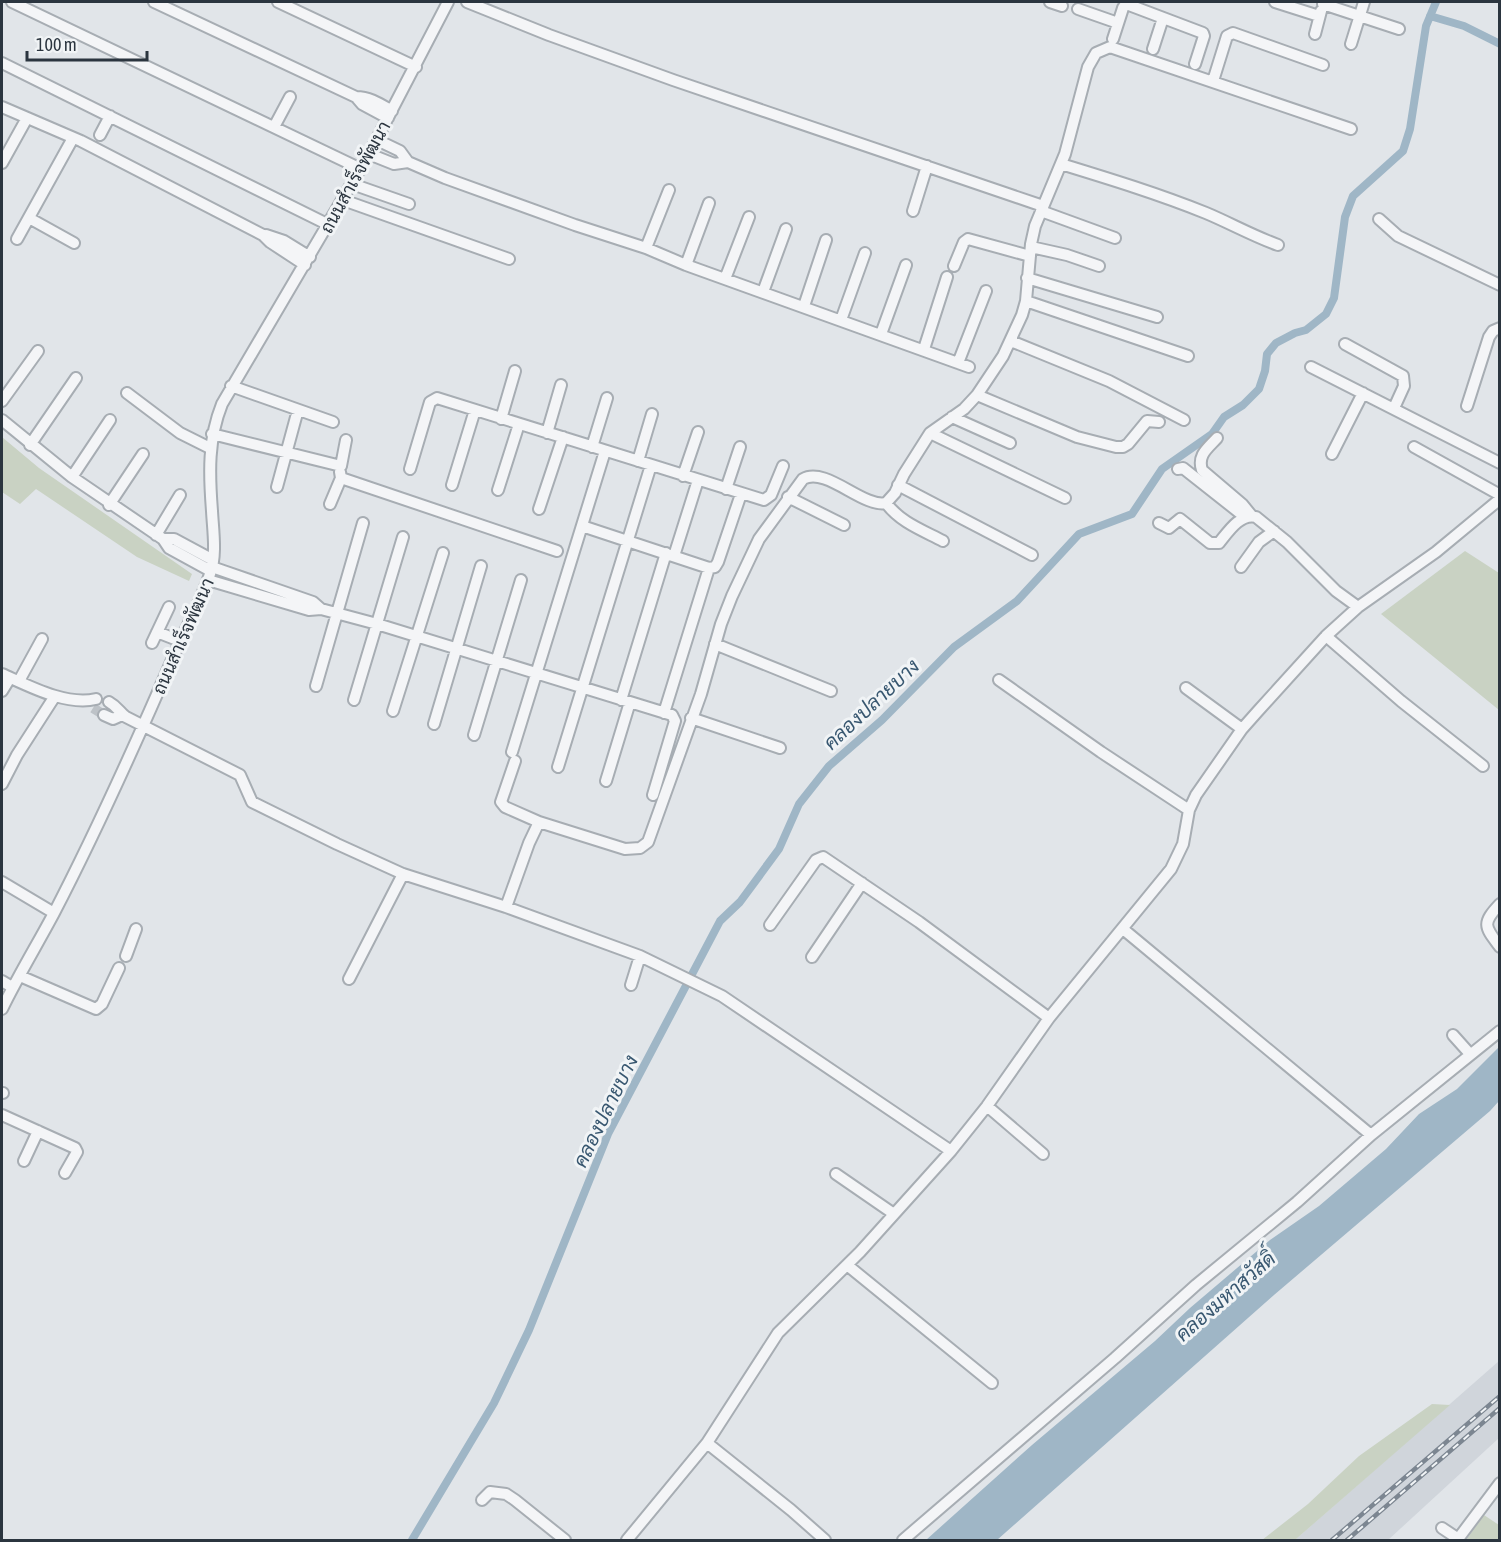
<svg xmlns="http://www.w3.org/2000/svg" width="1501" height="1542" font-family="'Asap Condensed',Sarabun,sans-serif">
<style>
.built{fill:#d0d5db}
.green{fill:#c9d2c3}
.water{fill:#9fb6c6}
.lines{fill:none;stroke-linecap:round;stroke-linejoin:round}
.canal{stroke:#9fb6c6;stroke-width:8}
.minor-tunnel{stroke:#bdc2c7;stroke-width:10;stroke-dasharray:10 5;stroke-linecap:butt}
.minor-casing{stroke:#a7adb3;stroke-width:14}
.minor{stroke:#f4f5f7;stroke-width:10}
.rail-casing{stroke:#7c8691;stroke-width:4.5}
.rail{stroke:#f1f4f6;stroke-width:2;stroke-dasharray:7;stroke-linecap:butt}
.labels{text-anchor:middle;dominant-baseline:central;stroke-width:6;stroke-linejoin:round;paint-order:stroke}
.street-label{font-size:18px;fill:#2b353f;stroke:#f1f4f6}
.water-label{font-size:20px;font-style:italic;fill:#385770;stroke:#f1f4f6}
</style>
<rect width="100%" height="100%" fill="#e1e5e9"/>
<path class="built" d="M 1499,1361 L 1499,1438 L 1388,1540 L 1295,1540 Z"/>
<path class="green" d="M 2,437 L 39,468 L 192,574 L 189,581 L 137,557 L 36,489 L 20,504 L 2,492 Z
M 1465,551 L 1499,573 L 1499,710 L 1381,614 Z
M 1432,1404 L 1450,1405 L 1295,1540 L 1262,1540 L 1308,1504 L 1359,1456 Z
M 1484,1515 L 1499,1525 L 1499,1540 L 1466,1540 Z"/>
<path class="water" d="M 1499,1047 L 1499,1101 L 1490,1111 L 1274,1295 L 997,1540 L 926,1540 L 1032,1445 L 1155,1341 L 1190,1308 L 1270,1240 L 1319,1206 L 1386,1149 L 1419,1114 L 1457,1089 Z"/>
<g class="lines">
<path class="canal" d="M 1430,16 L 1464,26 L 1500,44
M 412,1540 L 494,1403 L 529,1330 L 608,1134 L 720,921 L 740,902 L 779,849 L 799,804 L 829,766 L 882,720 L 954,647 L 1017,601 L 1079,534 L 1132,514 L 1162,469 L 1212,434 L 1224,417 L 1243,405 L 1259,389 L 1265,371 L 1267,354 L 1276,343 L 1295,333 L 1306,330 L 1326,314 L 1334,298 L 1345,217 L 1353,196 L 1403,151 L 1410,129 L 1426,26 L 1436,2"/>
<path class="minor-tunnel" d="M 93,708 L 104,715"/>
<g class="minor-casing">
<path id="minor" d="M 12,2 L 361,169
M 154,2 L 356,97 L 362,104 L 388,118
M 278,2 L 416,67
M 467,2 L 549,35 L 673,80 L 1043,206
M 1050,2 L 1062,6
M 1275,2 L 1319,16
M 1323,4 L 1399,29
M 1078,9 L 1118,23
M 1315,34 L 1321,11
M 1113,39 L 1123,8 L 1125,5 L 1129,5 L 1203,33 L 1204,36 L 1195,64
M 1351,44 L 1364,2
M 1153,49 L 1163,18
M 2,63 L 329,225
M 1213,81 L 1227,36 L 1233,33 L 1323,65
M 356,97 C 370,97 380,104 392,111
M 2,107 L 81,141 L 263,235 L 270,242 L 305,265
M 274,127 L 290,97
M 100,135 L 110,116
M 377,140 L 400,151 L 408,162
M 369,154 L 394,164 L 408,162 L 445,178 L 575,225 L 646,248 L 686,265 L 969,367
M 2,163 L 27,118
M 1061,164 C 1110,179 1159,194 1206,213 C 1230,223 1253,236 1278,245
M 352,184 L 409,204
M 343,200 L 509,259
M 913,211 L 927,166
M 1041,211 L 1115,238
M 29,218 L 74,243
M 1379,219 L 1398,236 L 1500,285
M 266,235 L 284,241 L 310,257
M 17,239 L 73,138
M 1031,247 L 1067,255 L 1099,266
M 646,248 L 669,190
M 686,265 L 709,203
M 954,266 L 964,242 L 968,239 L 1030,256
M 1027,278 L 1157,317
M 725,279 L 749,217
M 763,292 L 786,229
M 1026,301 L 1188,356
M 804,306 L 826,240
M 841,320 L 865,253
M 881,334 L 906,265
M 1011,341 L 1109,381 L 1184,420
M 1345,344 L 1403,376 L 1404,386 L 1394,408
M 924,349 L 947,277
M 958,363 L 986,291
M 1311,367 L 1500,463
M 231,386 L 333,422
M 127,393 L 180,433 L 210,448
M 977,395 L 1003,356 L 1022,315 L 1026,301 L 1031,244 L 1035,226 L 1065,154 L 1088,67 L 1096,53 L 1110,47 L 1351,129
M 2,401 L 38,351
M 1467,406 L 1489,337 L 1493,331 L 1500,328
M 952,417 L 1010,443
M 501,419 L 515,371
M 2,420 L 72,477 L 163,539 L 169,548 L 211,571
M 547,433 L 561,385
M 930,433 L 1065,498
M 212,434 L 341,466 L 346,440
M 1217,438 C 1208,448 1197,455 1202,470 L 1242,504 L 1251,515
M 30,445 L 76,378
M 592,447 L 607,398
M 1414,447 L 1500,495
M 1332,454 L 1363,393
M 638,461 L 652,414
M 410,469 L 430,402 L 437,398 L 764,500 L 771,495 L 783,466
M 1178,469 L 1183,468 L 1245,517
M 683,476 L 698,432
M 72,477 L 110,420
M 341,478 L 557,551
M 452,485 L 475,410
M 898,485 L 1032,555
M 277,487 L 296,417
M 726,489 L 740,447
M 498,490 L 519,424
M 788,497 L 844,525
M 886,503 C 900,522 922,530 943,541
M 330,504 L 341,478 L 340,472
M 109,505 L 143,454
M 539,509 L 563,437
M 1159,523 L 1169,528 L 1180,519 L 1210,543 L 1219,543 C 1228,532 1240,513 1256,517 L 1287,542 L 1336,591 L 1358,607
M 582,526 L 709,568 L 715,567 L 718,562 L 741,494
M 156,535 L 180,495
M 163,539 L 174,539 L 213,560
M 674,556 L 698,480
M 212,567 L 313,602 L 321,609
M 1241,567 L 1259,542 L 1274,531
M 208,580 L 309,610 L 321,609 L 377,624 L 672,715 L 675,721 L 653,795
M 157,632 L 180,641
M 1326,636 L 1401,701 L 1483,766
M 152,643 L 169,607
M 715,644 L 831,691
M 2,674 C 29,686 66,706 96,699
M 999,680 L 1101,752 L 1189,810
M 19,681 L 42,639
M 316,686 L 363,523
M 1186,688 L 1242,729
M 2,691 L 10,678
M 354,700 L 403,537
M 621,700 L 666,553
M 109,702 C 118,707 120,713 126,717 L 240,775 L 252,802 L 337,844 L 403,874 L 506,907 L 640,956 L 722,996 L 951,1151
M 393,711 L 443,553
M 664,713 L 709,568
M 104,715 L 113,719 L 122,715
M 691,718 L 780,748
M 434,724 L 481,566
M 474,735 L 521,580
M 512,752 L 605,451
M 515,761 L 501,802 L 505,807 L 539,822
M 558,767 L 651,465
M 606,781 L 630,702
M 2,784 L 17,755 L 55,696
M 2,882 L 54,913
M 1500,904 C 1481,924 1485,927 1500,947
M 506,907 L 529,843 L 539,822 L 625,849 L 640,848 L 648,842 L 701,694 L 721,624 L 732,596 L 759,539 L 803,479 C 826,466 863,508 886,503 L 895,493 L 904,474 L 930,433 L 964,409 L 977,395 L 1077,437 L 1116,447 L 1123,447 L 1128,444 L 1147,421 L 1159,422
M 770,925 L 816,860 L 823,857 L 919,922 L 1049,1018
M 1123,929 L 1371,1135
M 126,956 L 136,929
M 812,957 L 862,883
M 20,976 L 96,1009 L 102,1004 L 119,968
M 349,979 L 403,874
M 2,981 L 12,987
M 631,985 L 640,956
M 2,1009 C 18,976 37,945 54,913 C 98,828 137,741 175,653 C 186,627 201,601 210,574 C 217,554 213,531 212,511 C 209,473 208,439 222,404 L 369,154 L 448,2
M 1453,1035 L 1470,1054
M 2,1093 L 3,1093
M 987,1106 L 1043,1154
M 2,1115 L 75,1148 L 77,1152 L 65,1173
M 24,1161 L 38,1131
M 836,1174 L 894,1214
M 847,1265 L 992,1383
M 707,1443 L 791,1510 L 825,1540
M 482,1500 L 490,1492 L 506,1494 L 515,1500 L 565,1540
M 1442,1528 L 1460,1540
M 1458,1539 L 1500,1483
M 627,1540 L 707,1443 L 778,1333 L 860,1252 L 951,1151 L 987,1106 L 1049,1018 L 1171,869 L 1183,844 L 1189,810 L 1196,795 L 1242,729 L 1258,711 L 1326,636 L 1358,607 L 1436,552 L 1500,499
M 903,1540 L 1115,1358 L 1196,1285 L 1297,1202 L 1371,1135 L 1500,1031"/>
</g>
<use href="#minor" class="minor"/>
<g class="rail-casing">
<path id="rail" d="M 1332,1540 L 1500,1396
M 1347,1540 L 1500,1408"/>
</g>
<use href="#rail" class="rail"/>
</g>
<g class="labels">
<g class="street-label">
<text transform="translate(355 177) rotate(-61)">ถนนสำเร็จพัฒนา</text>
<text transform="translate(183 636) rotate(-66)">ถนนสำเร็จพัฒนา</text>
</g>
<g class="water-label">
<text transform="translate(871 704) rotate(-43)">คลองปลายบาง</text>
<text transform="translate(605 1111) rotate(-64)">คลองปลายบาง</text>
<text transform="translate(1225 1296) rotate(-41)">คลองมหาสวัสดิ์</text>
</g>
</g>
<rect width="1501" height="1542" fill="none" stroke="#2b353f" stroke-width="6"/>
<path d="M27 51v9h120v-9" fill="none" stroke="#2b353f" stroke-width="3"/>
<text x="36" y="51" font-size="18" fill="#2b353f" stroke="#f1f4f6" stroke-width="4.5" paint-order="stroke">100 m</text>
</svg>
